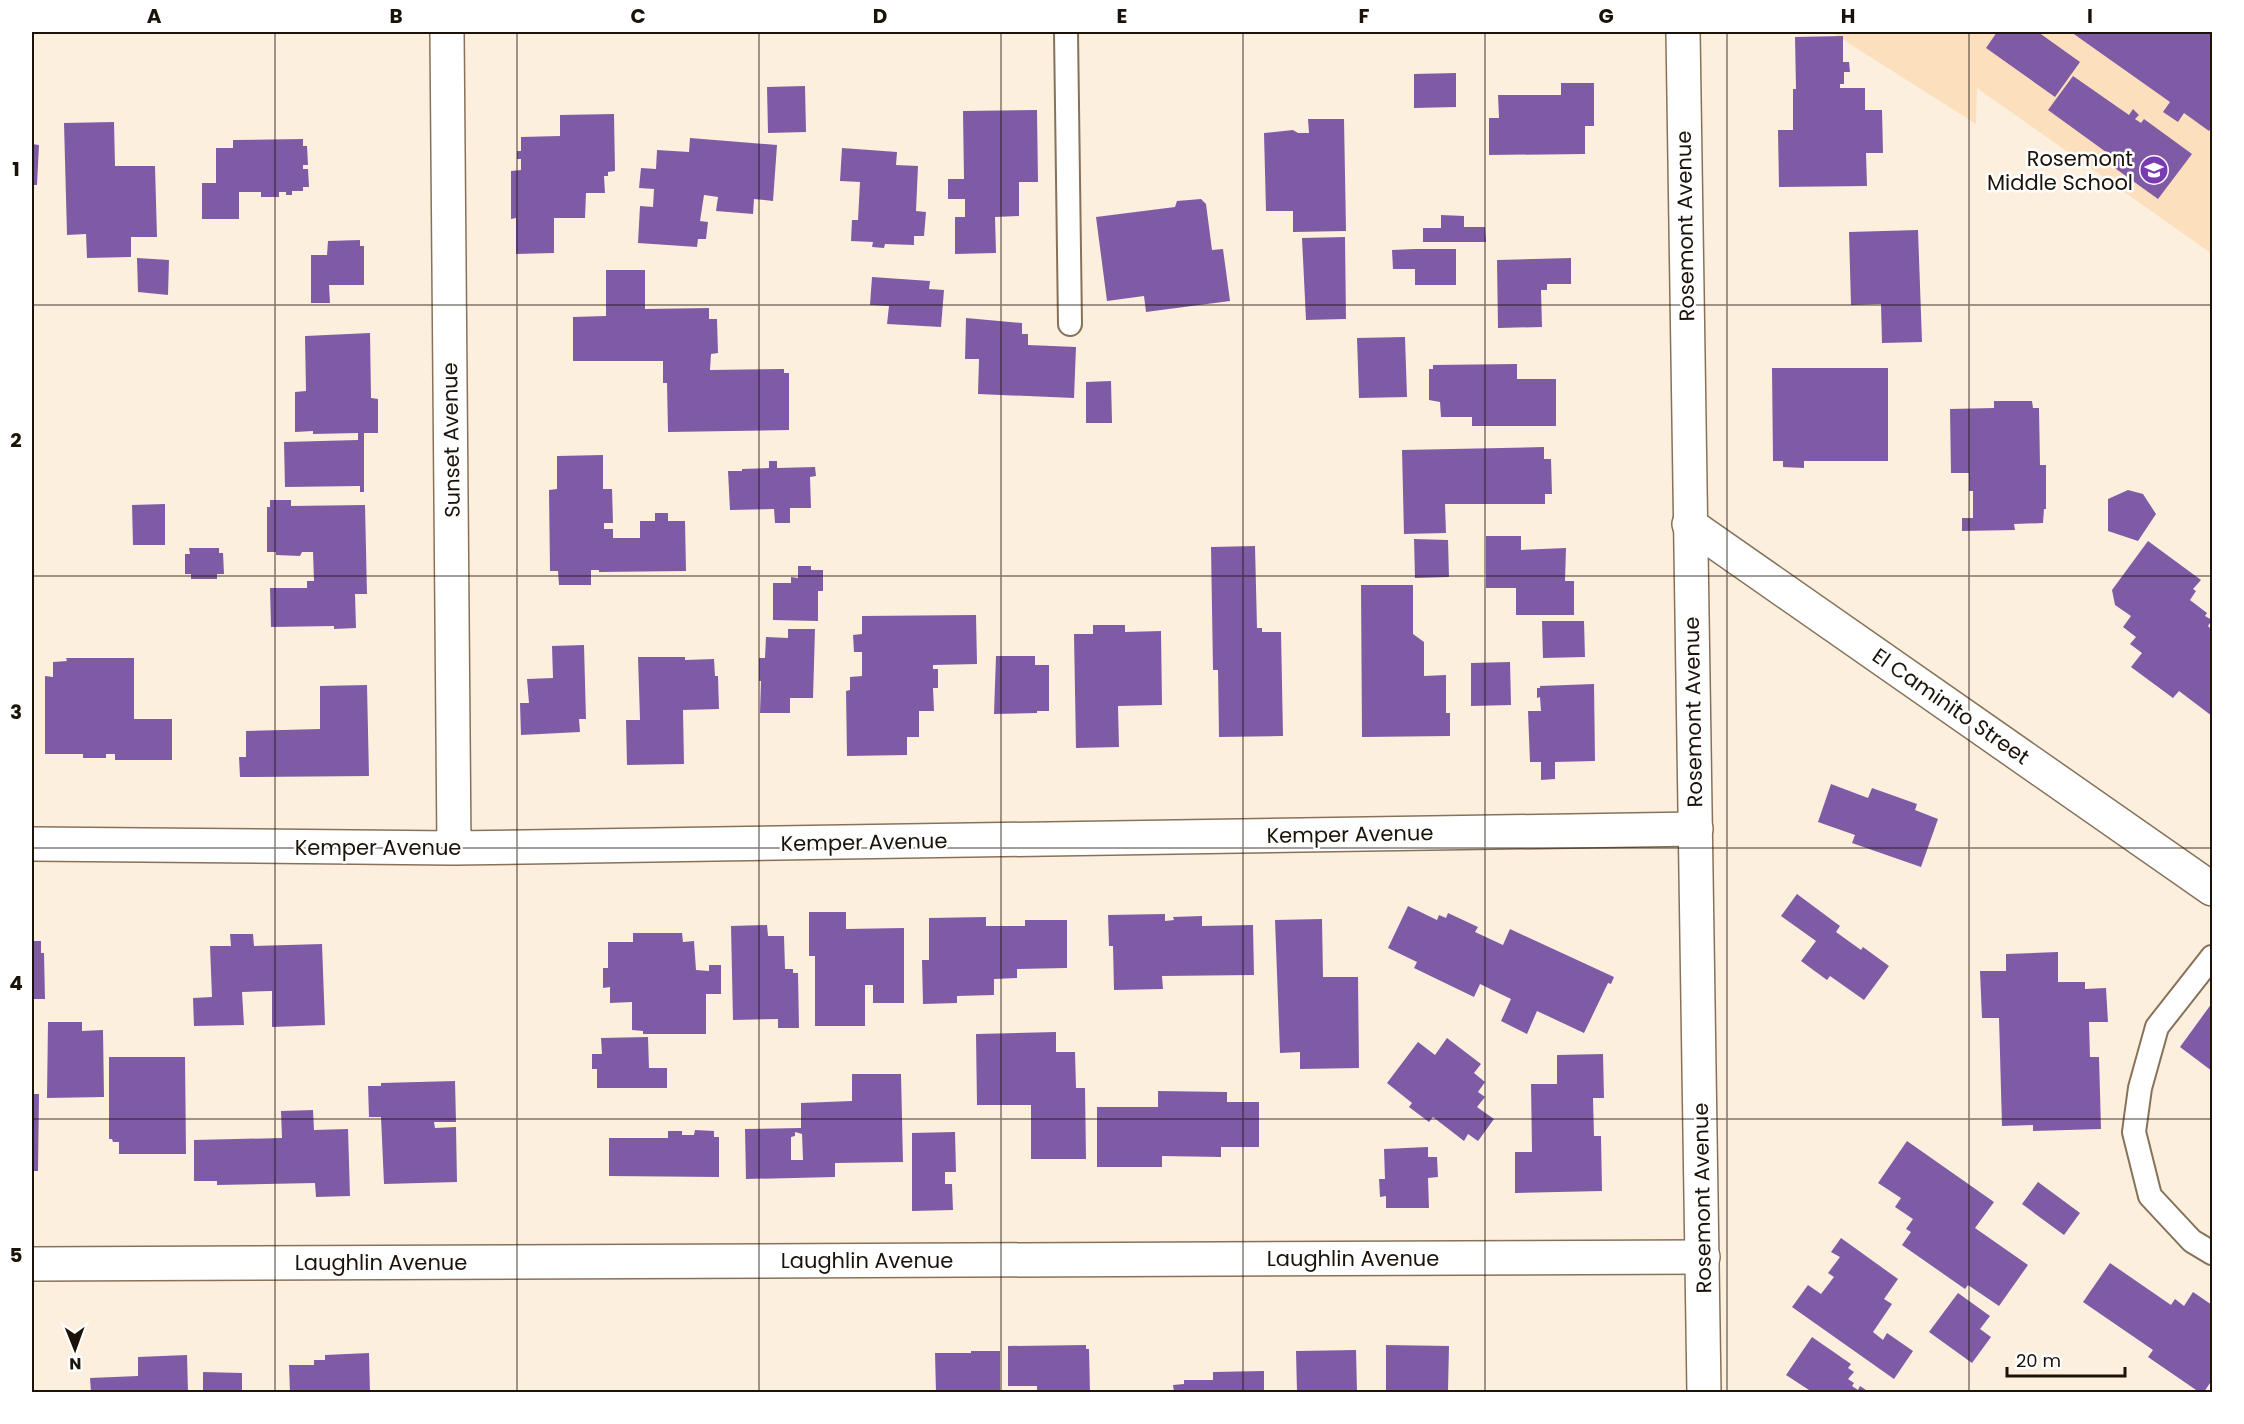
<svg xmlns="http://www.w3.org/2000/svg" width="2244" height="1424" font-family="Poppins,sans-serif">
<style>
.built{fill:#fcdfbd}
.building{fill:#7f5ba6;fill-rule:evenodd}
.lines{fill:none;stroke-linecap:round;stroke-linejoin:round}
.lane-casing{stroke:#877259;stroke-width:26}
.street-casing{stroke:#877259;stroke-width:36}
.secondary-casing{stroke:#877259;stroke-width:36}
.lane{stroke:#fff;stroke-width:22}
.street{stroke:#fff;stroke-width:33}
.secondary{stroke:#fff;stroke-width:33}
.grid{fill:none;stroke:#1b1309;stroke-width:1.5;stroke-opacity:0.55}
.labels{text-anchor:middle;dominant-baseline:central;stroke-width:5;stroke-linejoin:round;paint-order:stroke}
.poi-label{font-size:21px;fill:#1b1309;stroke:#fff;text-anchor:end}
.street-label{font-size:21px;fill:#1b1309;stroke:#fff}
.neatline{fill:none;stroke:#1b1309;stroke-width:2}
.grid-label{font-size:20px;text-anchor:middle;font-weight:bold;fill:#1b1309}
</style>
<rect width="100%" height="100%" fill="#fdefde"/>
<path class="built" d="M 1831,32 L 2212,32 L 2212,254 L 1977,88 L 1976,124 Z"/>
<path class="building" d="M 1997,32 L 2038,32 L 2080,62 L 2055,97 L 1986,48 Z
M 2071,32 L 2212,32 L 2212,126 L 2209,131 L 2184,113 L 2178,122 L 2163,112 L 2170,102 Z
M 1843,36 L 1843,62 L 1849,62 L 1850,72 L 1844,72 L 1844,84 L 1840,84 L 1840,88 L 1865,88 L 1865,110 L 1882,110 L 1883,153 L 1866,153 L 1867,186 L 1779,187 L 1778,130 L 1793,130 L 1793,89 L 1796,89 L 1795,37 Z
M 1456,73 L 1456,107 L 1414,108 L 1414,74 Z
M 2073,76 L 2129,115 L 2133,109 L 2139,115 L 2135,119 L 2141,123 L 2144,119 L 2192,154 L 2158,199 L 2112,166 L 2117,160 L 2048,110 Z
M 1561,83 L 1594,83 L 1594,126 L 1585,126 L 1585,154 L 1489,155 L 1489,118 L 1499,118 L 1498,95 L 1561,95 Z
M 805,86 L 806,132 L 768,133 L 767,87 Z
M 1037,110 L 1038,182 L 1019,182 L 1019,216 L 995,217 L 996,253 L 955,254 L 955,217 L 965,217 L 965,199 L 948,199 L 948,179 L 964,179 L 963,111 Z
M 614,114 L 615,171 L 608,172 L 608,176 L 604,176 L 605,193 L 586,193 L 585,218 L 554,218 L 554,253 L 516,254 L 516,218 L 511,219 L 511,171 L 521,170 L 521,159 L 517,159 L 517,151 L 521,151 L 521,137 L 560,136 L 560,115 Z
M 1308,119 L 1344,119 L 1346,231 L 1293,232 L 1293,211 L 1266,211 L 1264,133 L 1293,130 L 1298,133 L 1309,133 Z
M 114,122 L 115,166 L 155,166 L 157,237 L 131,237 L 131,257 L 87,258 L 86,234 L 67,235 L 64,123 Z
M 690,138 L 777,145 L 773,201 L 754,199 L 753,214 L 716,211 L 718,197 L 704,195 L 700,221 L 708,222 L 706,239 L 698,239 L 697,247 L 638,243 L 640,206 L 653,207 L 654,189 L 639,188 L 641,168 L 656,169 L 657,150 L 689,152 Z
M 303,139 L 303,146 L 307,146 L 308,165 L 303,165 L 303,169 L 308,169 L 309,187 L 303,187 L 303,191 L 292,191 L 292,195 L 286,195 L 286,192 L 279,192 L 279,197 L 261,197 L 261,192 L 239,192 L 239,219 L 202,219 L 202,183 L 216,183 L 216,148 L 233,148 L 233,140 Z
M 32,144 L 39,145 L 37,185 L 32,185 Z
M 842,148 L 897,152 L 896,165 L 918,166 L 916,211 L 926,212 L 924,236 L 914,236 L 914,245 L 885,244 L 884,248 L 872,247 L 873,242 L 851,241 L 852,220 L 858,220 L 860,182 L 840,181 Z
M 1201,199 L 1206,204 L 1212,250 L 1223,249 L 1230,301 L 1146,312 L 1144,296 L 1107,301 L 1096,217 L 1175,207 L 1177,201 Z
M 1441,215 L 1464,216 L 1464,227 L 1485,227 L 1486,242 L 1423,242 L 1423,228 L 1441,228 Z
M 1918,230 L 1922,342 L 1882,343 L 1881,304 L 1851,305 L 1849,232 Z
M 1345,237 L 1346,319 L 1306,320 L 1302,238 Z
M 360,240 L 360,246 L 364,246 L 364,285 L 329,285 L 330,303 L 311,303 L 311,255 L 327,255 L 328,241 Z
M 1415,249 L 1456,249 L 1456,285 L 1415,285 L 1415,269 L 1393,269 L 1392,250 Z
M 137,258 L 169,260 L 168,295 L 138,292 Z
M 1571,258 L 1571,284 L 1547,284 L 1547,290 L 1541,290 L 1542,327 L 1498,328 L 1497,260 Z
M 606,270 L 645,270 L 645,309 L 709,308 L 709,319 L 717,319 L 718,353 L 711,354 L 710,370 L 784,369 L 784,373 L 789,373 L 789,430 L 668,432 L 667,383 L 663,383 L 663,361 L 573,361 L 573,317 L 606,316 Z
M 872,277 L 930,281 L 929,289 L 944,290 L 941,327 L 887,324 L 889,306 L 870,305 Z
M 966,318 L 1022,323 L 1022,334 L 1028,334 L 1028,345 L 1076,347 L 1074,398 L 978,394 L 979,359 L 965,359 Z
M 370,333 L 371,398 L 378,399 L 378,433 L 364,433 L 364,492 L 360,492 L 360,486 L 285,487 L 284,442 L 358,440 L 358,433 L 313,434 L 313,431 L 295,432 L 295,392 L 306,391 L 305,336 Z
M 1405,337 L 1407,397 L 1359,398 L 1357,338 Z
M 1517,364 L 1517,379 L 1556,379 L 1556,426 L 1472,426 L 1472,417 L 1441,417 L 1440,402 L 1429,400 L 1429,369 L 1433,369 L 1433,365 Z
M 1772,368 L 1888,368 L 1888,461 L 1804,461 L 1804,468 L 1783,467 L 1783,461 L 1773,461 Z
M 1111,381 L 1112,423 L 1086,423 L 1086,382 Z
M 1994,401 L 2032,401 L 2033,408 L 2039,408 L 2040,465 L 2046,465 L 2046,509 L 2044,509 L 2043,523 L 2014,524 L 2015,530 L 1962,531 L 1962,518 L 1973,518 L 1973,491 L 1969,491 L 1969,473 L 1951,473 L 1950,409 L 1994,408 Z
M 1544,447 L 1544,459 L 1551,459 L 1552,494 L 1545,494 L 1545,504 L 1445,504 L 1446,533 L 1404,534 L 1402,450 Z
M 603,455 L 603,489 L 612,489 L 613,523 L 604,523 L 604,529 L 613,529 L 613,538 L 640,538 L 640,521 L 655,521 L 655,513 L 668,513 L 668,521 L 685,521 L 686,571 L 599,572 L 599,570 L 591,570 L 591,585 L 559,585 L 558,571 L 550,571 L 549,490 L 557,489 L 557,456 Z
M 769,461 L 777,461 L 777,468 L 815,467 L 816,476 L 810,477 L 811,508 L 790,508 L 790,523 L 775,523 L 774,509 L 730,510 L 728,471 L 742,471 L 742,469 L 769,468 Z
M 2128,490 L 2143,494 L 2156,514 L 2138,541 L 2108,531 L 2108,499 Z
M 270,500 L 291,500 L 291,506 L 365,505 L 367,594 L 355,594 L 356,628 L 334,629 L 334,626 L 271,627 L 270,588 L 307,588 L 307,581 L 314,581 L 313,552 L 302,552 L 300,556 L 276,555 L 276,552 L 267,552 L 267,507 L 270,507 Z
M 165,504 L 165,545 L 133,545 L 132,505 Z
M 1486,536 L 1521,536 L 1521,550 L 1566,548 L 1565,581 L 1574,581 L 1574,615 L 1516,615 L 1516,588 L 1486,588 Z
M 1414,539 L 1448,540 L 1449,577 L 1415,578 Z
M 2148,541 L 2201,580 L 2193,589 L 2196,591 L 2190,600 L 2207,613 L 2205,616 L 2212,620 L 2208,626 L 2212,630 L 2212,716 L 2179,691 L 2173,698 L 2131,667 L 2142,653 L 2130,644 L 2136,637 L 2123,627 L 2131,616 L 2115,605 L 2112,590 Z
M 1255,546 L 1257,628 L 1262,628 L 1262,632 L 1281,632 L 1283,736 L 1219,737 L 1218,670 L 1213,670 L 1211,547 Z
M 189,548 L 219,548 L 219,553 L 223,553 L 224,574 L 217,574 L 217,579 L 191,579 L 191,574 L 185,574 L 185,554 L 190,554 Z
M 798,566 L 811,566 L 811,570 L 823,570 L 823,591 L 818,591 L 818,621 L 773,620 L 773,583 L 791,583 L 791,577 L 798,578 Z
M 1361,585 L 1413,585 L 1413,634 L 1424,642 L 1424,676 L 1446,675 L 1446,713 L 1450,713 L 1450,736 L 1362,737 Z
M 976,615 L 977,664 L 933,665 L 933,669 L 938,669 L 938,688 L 933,688 L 934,711 L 919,711 L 919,737 L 907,737 L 907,755 L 847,756 L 846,691 L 850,690 L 850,677 L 862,676 L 862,652 L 854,652 L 853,635 L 862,634 L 862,616 Z
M 1542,621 L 1584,621 L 1585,657 L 1543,658 Z
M 1093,625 L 1125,625 L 1125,632 L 1161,631 L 1162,705 L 1118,706 L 1119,747 L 1076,748 L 1074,634 L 1093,634 Z
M 788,629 L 815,629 L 813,698 L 790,698 L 790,713 L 760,713 L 761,681 L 759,681 L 759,658 L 765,658 L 766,637 L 788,638 Z
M 584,645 L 586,719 L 579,719 L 580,732 L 521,735 L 520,703 L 529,703 L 527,679 L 553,678 L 552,646 Z
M 996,656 L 1035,656 L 1035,665 L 1049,665 L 1049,711 L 1037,711 L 1037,713 L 994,714 Z
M 638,657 L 685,657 L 685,660 L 714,659 L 715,676 L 718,676 L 719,709 L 683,710 L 684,764 L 627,765 L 626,720 L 640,720 Z
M 66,658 L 134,658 L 134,719 L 172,719 L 172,760 L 115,760 L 115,754 L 106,754 L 106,758 L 83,758 L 83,754 L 45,754 L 45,676 L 53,677 L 53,662 L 67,661 Z
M 1510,662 L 1511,705 L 1471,706 L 1471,663 Z
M 1594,684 L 1595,761 L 1555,762 L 1555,779 L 1541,780 L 1541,762 L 1530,762 L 1528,711 L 1541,711 L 1540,697 L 1537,698 L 1537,688 L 1540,688 L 1540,686 Z
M 367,685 L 369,776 L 240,777 L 239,757 L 246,757 L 246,731 L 320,729 L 320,686 Z
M 1831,784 L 1868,798 L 1872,788 L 1917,804 L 1915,810 L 1938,819 L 1921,867 L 1852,843 L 1855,835 L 1818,822 Z
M 1797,894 L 1840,926 L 1836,932 L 1861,950 L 1863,947 L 1889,966 L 1864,1000 L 1830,976 L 1827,980 L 1801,961 L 1816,941 L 1781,916 Z
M 1408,906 L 1437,920 L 1439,915 L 1446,918 L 1448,913 L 1478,927 L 1475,932 L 1503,945 L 1510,929 L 1614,977 L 1611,984 L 1608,983 L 1584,1033 L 1537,1011 L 1527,1034 L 1501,1021 L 1511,999 L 1480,984 L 1474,997 L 1414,968 L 1417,962 L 1388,948 Z
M 809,912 L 846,912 L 846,929 L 904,928 L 904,1003 L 873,1003 L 873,985 L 865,985 L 865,1026 L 815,1026 L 815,956 L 809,956 Z
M 1165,914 L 1165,921 L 1174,920 L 1173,917 L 1202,916 L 1202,926 L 1253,925 L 1254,975 L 1162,976 L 1163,989 L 1114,990 L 1113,946 L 1109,946 L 1108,915 Z
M 986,917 L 986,926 L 1025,926 L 1025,920 L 1067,920 L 1067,968 L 1017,969 L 1017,978 L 994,979 L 994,995 L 957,996 L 957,1003 L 923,1004 L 922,960 L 929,960 L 929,918 Z
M 1322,919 L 1323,977 L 1358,977 L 1359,1068 L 1300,1069 L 1300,1052 L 1280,1053 L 1275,920 Z
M 767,925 L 768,936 L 784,936 L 785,969 L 793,969 L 793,973 L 798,973 L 799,1028 L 778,1028 L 778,1019 L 733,1020 L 731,926 Z
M 633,933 L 682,933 L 683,942 L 694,941 L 696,970 L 709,971 L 709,965 L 721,965 L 721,994 L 706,994 L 706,1034 L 643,1034 L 643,1031 L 632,1030 L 632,1002 L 610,1003 L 610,987 L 603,988 L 603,968 L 608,968 L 608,942 L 633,942 Z
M 230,934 L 253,934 L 254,946 L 322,944 L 325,1025 L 272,1027 L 272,991 L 242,992 L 244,1025 L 194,1026 L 193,998 L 212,997 L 210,946 L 231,946 Z
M 32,941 L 41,941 L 41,953 L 44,953 L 45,999 L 32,999 Z
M 2058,952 L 2058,982 L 2085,982 L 2085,989 L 2106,988 L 2108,1022 L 2089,1022 L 2090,1057 L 2099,1057 L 2101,1129 L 2033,1131 L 2033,1125 L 2002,1126 L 1999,1018 L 1982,1018 L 1980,971 L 2006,971 L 2006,954 Z
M 2212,1003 L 2212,1071 L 2180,1047 Z
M 48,1022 L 82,1022 L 82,1031 L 103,1030 L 104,1097 L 47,1098 Z
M 1056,1032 L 1056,1052 L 1075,1052 L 1076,1088 L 1085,1088 L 1086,1159 L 1031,1159 L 1031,1105 L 977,1105 L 976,1034 Z
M 648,1037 L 649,1068 L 667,1068 L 667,1088 L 597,1088 L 597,1069 L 592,1069 L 592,1054 L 602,1054 L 601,1038 Z
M 1447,1038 L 1481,1064 L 1474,1073 L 1485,1082 L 1478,1092 L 1485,1097 L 1477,1107 L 1494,1119 L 1478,1141 L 1468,1134 L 1464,1141 L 1433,1117 L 1429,1122 L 1409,1107 L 1412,1103 L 1387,1083 L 1418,1042 L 1435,1055 Z
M 1603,1054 L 1604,1098 L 1593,1098 L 1594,1136 L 1601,1136 L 1602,1191 L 1515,1193 L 1515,1152 L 1532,1152 L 1531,1084 L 1557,1084 L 1557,1055 Z
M 109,1057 L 185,1057 L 186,1154 L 119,1154 L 119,1142 L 113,1142 L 112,1139 L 109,1139 Z
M 852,1074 L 901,1074 L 903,1162 L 835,1163 L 835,1177 L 746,1179 L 745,1129 L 801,1128 L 801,1103 L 852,1101 ZM 795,1132 L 802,1134 L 803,1160 L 791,1160 L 791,1137 L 795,1136 Z
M 455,1081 L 456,1122 L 434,1122 L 435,1128 L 456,1127 L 457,1182 L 384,1184 L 381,1117 L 369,1117 L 368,1086 L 381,1086 L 381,1083 Z
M 1158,1091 L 1227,1092 L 1227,1102 L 1259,1102 L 1259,1147 L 1221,1147 L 1221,1157 L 1162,1156 L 1162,1167 L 1097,1167 L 1097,1107 L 1158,1107 Z
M 32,1094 L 39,1094 L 38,1171 L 32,1171 Z
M 313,1110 L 314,1130 L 348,1129 L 350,1196 L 316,1197 L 315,1183 L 217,1185 L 217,1181 L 194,1181 L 194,1140 L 282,1138 L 281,1111 Z
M 695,1130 L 714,1131 L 714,1137 L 719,1137 L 719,1177 L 609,1176 L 609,1138 L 668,1138 L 668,1131 L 682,1131 L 682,1135 L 694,1135 Z
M 955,1132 L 956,1172 L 945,1172 L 945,1184 L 952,1184 L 953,1210 L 912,1211 L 912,1133 Z
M 1907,1141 L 1994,1202 L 1975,1228 L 2028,1265 L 1999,1306 L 1968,1285 L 1965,1289 L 1902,1245 L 1911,1232 L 1906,1229 L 1913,1219 L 1895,1207 L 1901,1198 L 1878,1183 Z
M 1428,1147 L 1428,1157 L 1437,1157 L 1438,1177 L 1428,1178 L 1429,1208 L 1386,1208 L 1386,1196 L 1380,1197 L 1379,1179 L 1385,1179 L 1384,1149 Z
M 2038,1182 L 2080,1213 L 2064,1235 L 2022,1204 Z
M 1841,1238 L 1898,1279 L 1884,1299 L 1892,1304 L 1873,1332 L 1883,1340 L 1887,1333 L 1913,1351 L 1894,1379 L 1792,1307 L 1808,1285 L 1821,1294 L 1834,1277 L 1828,1273 L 1840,1257 L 1831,1252 Z
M 2110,1263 L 2171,1305 L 2175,1299 L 2184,1306 L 2193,1292 L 2212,1305 L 2212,1380 L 2204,1392 L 2199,1392 L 2148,1357 L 2153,1350 L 2083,1302 Z
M 1958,1293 L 1990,1316 L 1980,1329 L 1991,1337 L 1972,1363 L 1929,1332 Z
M 1812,1337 L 1851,1364 L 1848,1368 L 1854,1372 L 1848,1379 L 1854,1383 L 1852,1386 L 1858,1390 L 1860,1386 L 1869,1392 L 1812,1392 L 1786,1375 Z
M 1086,1345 L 1086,1349 L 1089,1349 L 1090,1392 L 1037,1392 L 1037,1386 L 1008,1386 L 1008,1346 Z
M 1386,1345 L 1449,1346 L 1448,1390 L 1456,1390 L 1456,1392 L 1386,1392 Z
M 1356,1350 L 1357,1392 L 1297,1392 L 1296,1351 Z
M 971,1351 L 1000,1351 L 1000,1392 L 936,1392 L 935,1353 L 971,1353 Z
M 369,1353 L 370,1392 L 290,1392 L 289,1365 L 314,1365 L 314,1360 L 325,1360 L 325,1355 Z
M 187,1355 L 188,1392 L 91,1392 L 90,1378 L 138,1376 L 138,1357 Z
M 1264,1371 L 1264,1392 L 1174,1392 L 1173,1385 L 1184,1384 L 1184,1380 L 1213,1380 L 1213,1372 Z
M 203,1372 L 242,1373 L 242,1392 L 203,1392 Z"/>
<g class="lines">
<g class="lane-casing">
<path id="lane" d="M 1066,32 L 1070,324
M 2212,957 L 2157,1027 L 2140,1088 L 2134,1132 L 2150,1196 L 2192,1241 L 2212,1253"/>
</g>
<g class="street-casing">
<path id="street" d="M 447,32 L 454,848
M 1689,524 L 2212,889
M 32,844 L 454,848 L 1696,829
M 32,1264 L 1703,1257"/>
</g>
<g class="secondary-casing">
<path id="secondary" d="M 1683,32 L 1704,1392"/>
</g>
<use href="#lane" class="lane"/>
<use href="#street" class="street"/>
<use href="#secondary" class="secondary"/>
</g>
<path class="grid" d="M 275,32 L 275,1392M 517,32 L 517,1392M 759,32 L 759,1392M 1001,32 L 1001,1392M 1243,32 L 1243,1392M 1485,32 L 1485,1392M 1727,32 L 1727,1392M 1969,32 L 1969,1392M 32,305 L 2212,305M 32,576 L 2212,576M 32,848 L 2212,848M 32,1119 L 2212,1119"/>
<defs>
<g id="school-disc" transform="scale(1.5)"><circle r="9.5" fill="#793bb1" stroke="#fff"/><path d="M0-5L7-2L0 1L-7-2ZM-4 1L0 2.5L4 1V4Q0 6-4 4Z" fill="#fff"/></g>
</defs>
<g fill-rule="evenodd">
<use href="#school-disc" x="2154" y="170"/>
</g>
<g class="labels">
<g class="poi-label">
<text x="2133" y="158">Rosemont<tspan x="2133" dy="24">Middle School</tspan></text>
</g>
<g class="street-label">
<text transform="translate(1685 226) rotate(-91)">Rosemont Avenue</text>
<text transform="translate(451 440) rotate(-91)">Sunset Avenue</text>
<text transform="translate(1951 706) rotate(35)">El Caminito Street</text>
<text transform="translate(1693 712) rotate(-91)">Rosemont Avenue</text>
<text transform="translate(1350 834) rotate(-1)">Kemper Avenue</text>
<text transform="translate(864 842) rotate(-1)">Kemper Avenue</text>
<text x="378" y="847">Kemper Avenue</text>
<text transform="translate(1702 1198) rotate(-91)">Rosemont Avenue</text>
<text x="1353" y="1258">Laughlin Avenue</text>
<text x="867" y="1260">Laughlin Avenue</text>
<text x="381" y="1262">Laughlin Avenue</text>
</g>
</g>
<rect width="2244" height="1424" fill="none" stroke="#ffffff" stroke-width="66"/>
<g transform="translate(75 1349) rotate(179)" stroke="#ffffff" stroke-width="4.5" paint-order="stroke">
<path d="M0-4.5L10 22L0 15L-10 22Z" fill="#1b1309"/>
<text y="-9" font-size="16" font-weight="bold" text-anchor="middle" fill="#1b1309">N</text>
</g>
<path d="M2007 1367v9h118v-9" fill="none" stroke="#1b1309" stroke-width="3"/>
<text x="2016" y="1367" font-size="18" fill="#1b1309" stroke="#ffffff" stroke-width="4.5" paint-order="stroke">20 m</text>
<rect x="33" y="33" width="2178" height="1358" class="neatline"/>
<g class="grid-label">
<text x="154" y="23">A</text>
<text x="396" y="23">B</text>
<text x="638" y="23">C</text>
<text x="880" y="23">D</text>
<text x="1122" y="23">E</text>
<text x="1364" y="23">F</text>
<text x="1606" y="23">G</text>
<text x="1848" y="23">H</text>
<text x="2090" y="23">I</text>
<text x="16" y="176">1</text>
<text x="16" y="447">2</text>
<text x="16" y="719">3</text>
<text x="16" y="990">4</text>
<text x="16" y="1262">5</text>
</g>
</svg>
